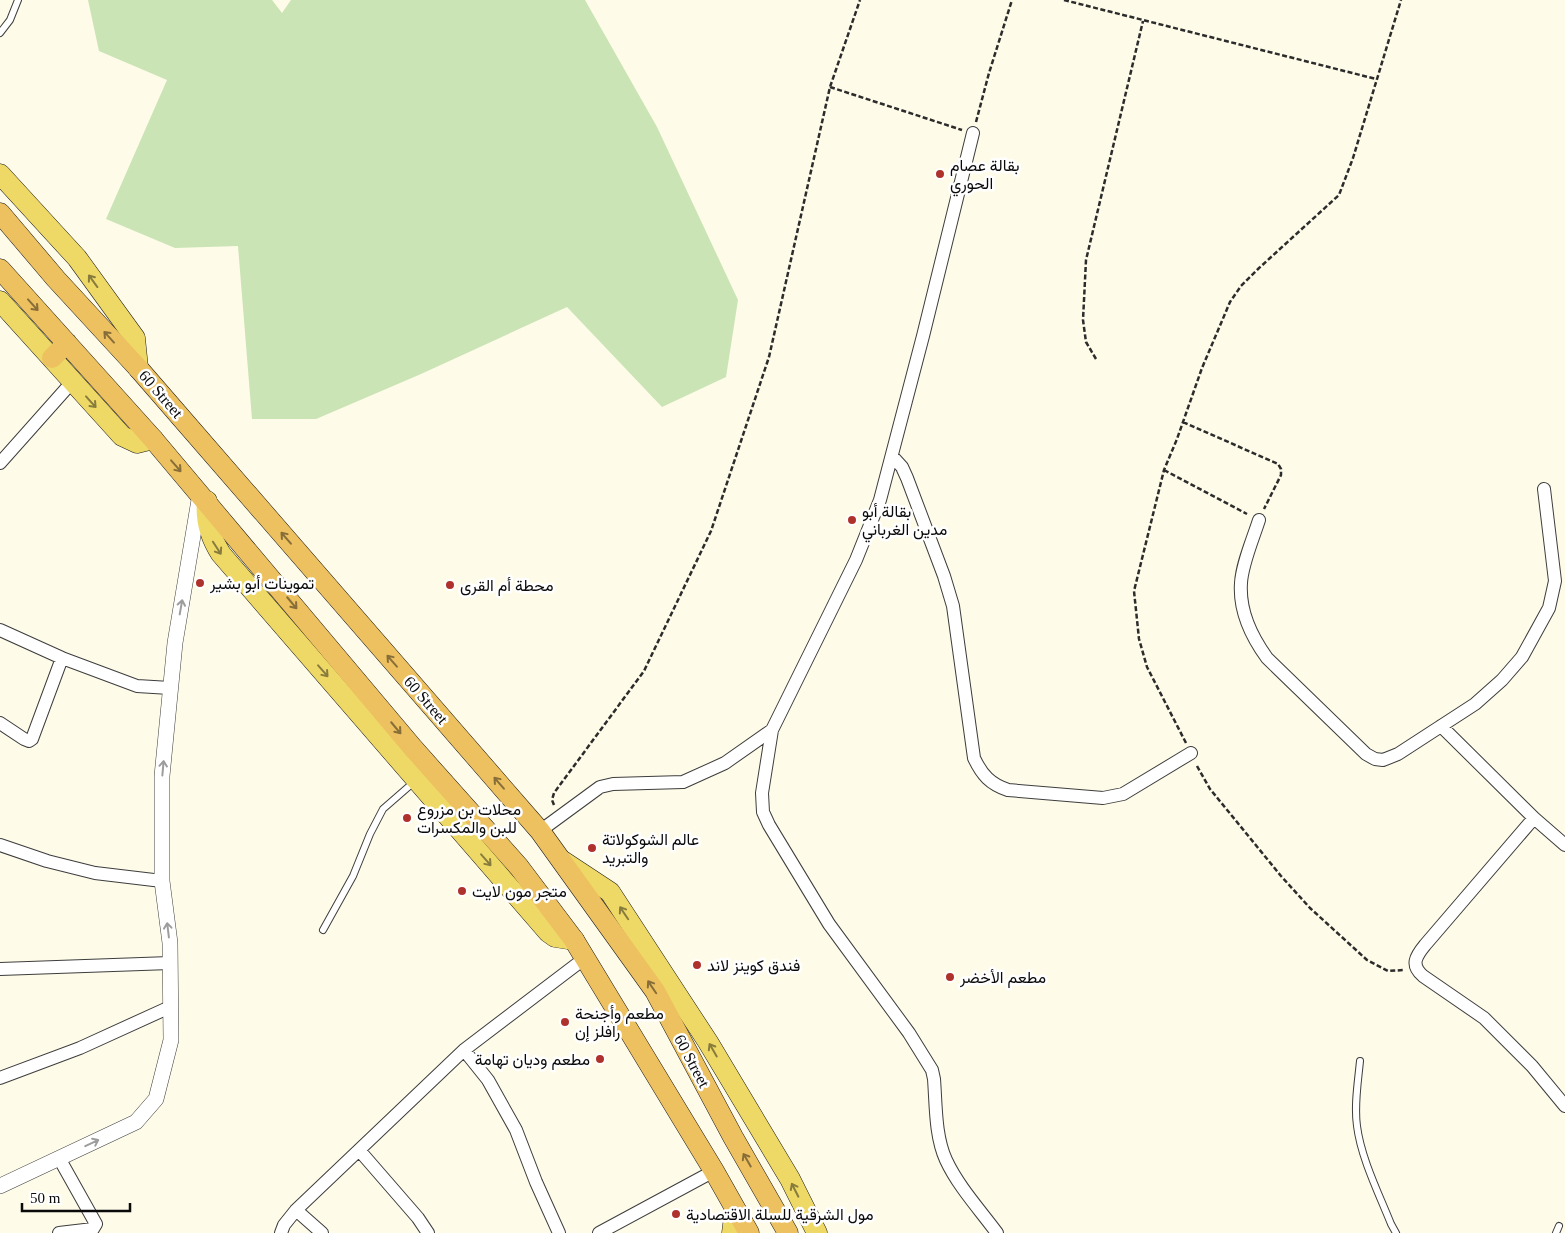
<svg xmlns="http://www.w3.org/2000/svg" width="1565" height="1233" font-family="'Times New Roman',Vazirmatn,serif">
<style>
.grass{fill:#cae4b5}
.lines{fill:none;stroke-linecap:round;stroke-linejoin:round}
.service-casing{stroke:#3d3d3d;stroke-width:8}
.minor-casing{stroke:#3d3d3d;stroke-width:14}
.tertiary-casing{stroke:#3d3d3d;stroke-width:16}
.primary-casing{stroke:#1b1b1b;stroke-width:21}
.trunk-casing{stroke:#1b1b1b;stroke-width:21}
.path{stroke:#2c2c2c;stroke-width:2.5;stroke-dasharray:5 2.5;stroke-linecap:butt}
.service{stroke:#fff;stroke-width:6}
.minor{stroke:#fff;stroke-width:12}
.tertiary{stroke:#fff;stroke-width:15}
.primary{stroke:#efd966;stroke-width:20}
.trunk{stroke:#edc060;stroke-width:20}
.oneway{stroke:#887c3d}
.oneway2{stroke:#876e39}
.oneway3{stroke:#9d9d9d}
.poi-dot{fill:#af312c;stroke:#fff;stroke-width:2}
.labels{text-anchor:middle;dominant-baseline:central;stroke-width:5;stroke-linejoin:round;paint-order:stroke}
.poi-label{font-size:16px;fill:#0a0a0a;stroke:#fff;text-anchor:start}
.street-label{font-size:16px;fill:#0a0a0a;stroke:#fff}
</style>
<rect width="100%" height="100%" fill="#fefbe8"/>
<path class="grass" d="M 88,0 L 272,0 L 282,13 L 291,0 L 585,0 L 657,127 L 738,300 L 726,377 L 662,407 L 567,307 L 421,374 L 316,419 L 252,419 L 238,246 L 175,248 L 106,219 L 167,80 L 99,51 Z"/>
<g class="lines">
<g class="service-casing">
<path id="service" d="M 0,33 L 10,20 L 18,0
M 323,930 L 353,876 L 370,834 L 383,809 L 414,782
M 1360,1061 C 1358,1082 1354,1105 1357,1126 C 1361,1158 1379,1194 1391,1224 L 1396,1233
M 1556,1233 L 1559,1226"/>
</g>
<g class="minor-casing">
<path id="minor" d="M 973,133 L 923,336 L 880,500 L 856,560 L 772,730 L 762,793 L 763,812 L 769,825 L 829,924 L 909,1033 L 932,1070 L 934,1079 C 936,1105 935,1136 946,1160 C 958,1186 980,1210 997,1233
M 892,456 L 902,467 L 907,478 L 944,576 L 953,606 L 974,758 C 982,775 990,784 1008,790 L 1103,798 L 1123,794 L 1191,753
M 0,463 L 73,381
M 1259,520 C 1253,539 1242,564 1241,583 C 1239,611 1251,636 1267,658 L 1366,754 L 1375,759 L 1383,760 L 1398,754 L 1475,704 L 1502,680 L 1522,657 L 1549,608 L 1555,581 L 1544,489
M 0,630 L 62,658
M 0,723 L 24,739 L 29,741 L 32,739 L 62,658 L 137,686 L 170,688
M 1441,726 L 1534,818 L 1565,845
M 1534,818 L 1425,945 C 1416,956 1410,965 1423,976 L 1484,1018 L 1532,1066 L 1565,1106
M 540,831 L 600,787 L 613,784 L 683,782 L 725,763 L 772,730
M 0,845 L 47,861 L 95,873 L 162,881
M 0,969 L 170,963
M 464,1050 L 488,1080 L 516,1130 L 536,1182 L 559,1233
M 0,1078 L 80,1048 L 170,1007
M 359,1150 L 418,1218 L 428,1233
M 59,1158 L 96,1224 L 93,1229 L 59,1233
M 296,1210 L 322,1233
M 281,1233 L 284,1225 L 296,1210 L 464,1050 L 585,958
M 599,1233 L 714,1171"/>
</g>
<g class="tertiary-casing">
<path id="tertiary" d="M 0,1186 L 136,1122 L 156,1099 L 171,1040 L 170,943 L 162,881 L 162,776 L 175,643 L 200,494"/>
</g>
<g class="primary-casing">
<path id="primary" d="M 0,174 L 77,258 L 135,338 L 138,368
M 0,301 L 122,436 L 137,443 L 153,439
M 207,501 C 205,521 210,537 221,554 L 548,932 L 555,937 L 574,940
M 563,861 L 610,892 L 708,1042 L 790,1179 L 817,1233
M 732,1233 L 735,1209"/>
</g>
<g class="trunk-casing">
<path id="trunk" d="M 0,213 L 56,279 L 138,368 L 540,831 L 655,991 L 733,1137 L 788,1233
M 0,269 L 153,439 L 413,748 L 519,867 L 574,940 L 714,1171 L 749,1233
M 52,358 L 67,343"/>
</g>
<path class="path" d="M 1064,0 L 1376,79
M 830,87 L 962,130
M 976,122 L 989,73 L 1012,0
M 1096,359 L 1086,342 L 1083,320 L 1086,260 L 1143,21
M 1183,422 L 1278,464 L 1281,469 L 1281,475 L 1264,509
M 1164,470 L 1247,514
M 1186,743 L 1147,667 L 1139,639 L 1134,591 L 1164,470 L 1177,439 L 1202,368 L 1230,302 L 1241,286 L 1258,269 L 1339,195 L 1353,158 L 1401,0
M 1197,766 L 1210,789 L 1281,876 L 1310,908 L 1367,960 L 1388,971 L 1404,970
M 554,805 L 552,800 L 554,793 L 644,671 L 711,531 L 769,357 L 830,87 L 860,0"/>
<use href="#service" class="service"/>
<use href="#minor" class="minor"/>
<use href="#tertiary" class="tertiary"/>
<use href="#primary" class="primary"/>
<use href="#trunk" class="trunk"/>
</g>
<defs><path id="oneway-shaft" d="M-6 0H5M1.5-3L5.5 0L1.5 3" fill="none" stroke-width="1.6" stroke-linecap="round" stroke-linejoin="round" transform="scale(1.25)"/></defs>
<g class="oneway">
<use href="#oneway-shaft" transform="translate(93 281) rotate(-126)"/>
<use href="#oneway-shaft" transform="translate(91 402) rotate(48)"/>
<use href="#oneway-shaft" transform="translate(217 548) rotate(57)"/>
<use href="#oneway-shaft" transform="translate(323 671) rotate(49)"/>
<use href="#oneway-shaft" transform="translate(486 860) rotate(49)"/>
<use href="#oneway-shaft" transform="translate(624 913) rotate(-124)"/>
<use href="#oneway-shaft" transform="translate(713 1050) rotate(-120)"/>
<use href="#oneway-shaft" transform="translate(795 1190) rotate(-117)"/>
</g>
<g class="oneway2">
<use href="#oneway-shaft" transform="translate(33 305) rotate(48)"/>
<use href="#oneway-shaft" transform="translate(109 337) rotate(-132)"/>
<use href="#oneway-shaft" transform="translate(176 466) rotate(49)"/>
<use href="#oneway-shaft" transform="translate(286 538) rotate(-131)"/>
<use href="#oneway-shaft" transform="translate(292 603) rotate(50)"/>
<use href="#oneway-shaft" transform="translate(392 661) rotate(-131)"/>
<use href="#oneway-shaft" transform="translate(396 728) rotate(50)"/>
<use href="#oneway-shaft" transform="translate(499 783) rotate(-131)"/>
<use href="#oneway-shaft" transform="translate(652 987) rotate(-124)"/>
<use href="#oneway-shaft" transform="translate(747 1160) rotate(-120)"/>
</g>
<g class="oneway3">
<use href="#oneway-shaft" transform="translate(181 607) rotate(-80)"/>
<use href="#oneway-shaft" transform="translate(163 768) rotate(-85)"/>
<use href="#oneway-shaft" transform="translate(168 930) rotate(-97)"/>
<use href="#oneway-shaft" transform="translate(92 1143) rotate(-25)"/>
</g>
<g class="poi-dot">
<circle cx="940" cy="174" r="5"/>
<circle cx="852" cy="520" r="5"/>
<circle cx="200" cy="583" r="5"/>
<circle cx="450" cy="585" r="5"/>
<circle cx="407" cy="818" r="5"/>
<circle cx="592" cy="848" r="5"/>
<circle cx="462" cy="891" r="5"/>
<circle cx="697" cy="965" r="5"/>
<circle cx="950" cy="977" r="5"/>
<circle cx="565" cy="1022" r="5"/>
<circle cx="600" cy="1059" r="5"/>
<circle cx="676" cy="1214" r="5"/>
</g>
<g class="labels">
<g class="poi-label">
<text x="950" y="165">بقالة عصام<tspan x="950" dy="18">الحوري</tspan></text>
<text x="862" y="511">بقالة أبو<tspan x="862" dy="18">مدين الغرباني</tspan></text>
<text x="210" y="583">تموينات أبو بشير</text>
<text x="460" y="585">محطة أم القرى</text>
<text x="417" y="809">محلات بن مزروع<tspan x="417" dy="18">للبن والمكسرات</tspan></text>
<text x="602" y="839">عالم الشوكولاتة<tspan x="602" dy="18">والتبريد</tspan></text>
<text x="472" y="891">متجر مون لايت</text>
<text x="707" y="965">فندق كوينز لاند</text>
<text x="960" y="977">مطعم الأخضر</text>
<text x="575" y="1013">مطعم وأجنحة<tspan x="575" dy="18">رافلز إن</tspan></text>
<text x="590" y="1059" text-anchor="end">مطعم وديان تهامة</text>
<text x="686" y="1214">مول الشرقية للسلة الاقتصادية</text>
</g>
<g class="street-label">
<text transform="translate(161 394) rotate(49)">60 Street</text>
<text transform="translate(426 700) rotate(49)">60 Street</text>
<text transform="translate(692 1061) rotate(62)">60 Street</text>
</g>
</g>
<path d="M22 1203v8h108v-8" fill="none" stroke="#0a0a0a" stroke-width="2.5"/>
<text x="30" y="1203" font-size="15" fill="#0a0a0a" stroke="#ffffff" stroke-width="4" paint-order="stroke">50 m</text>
</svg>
